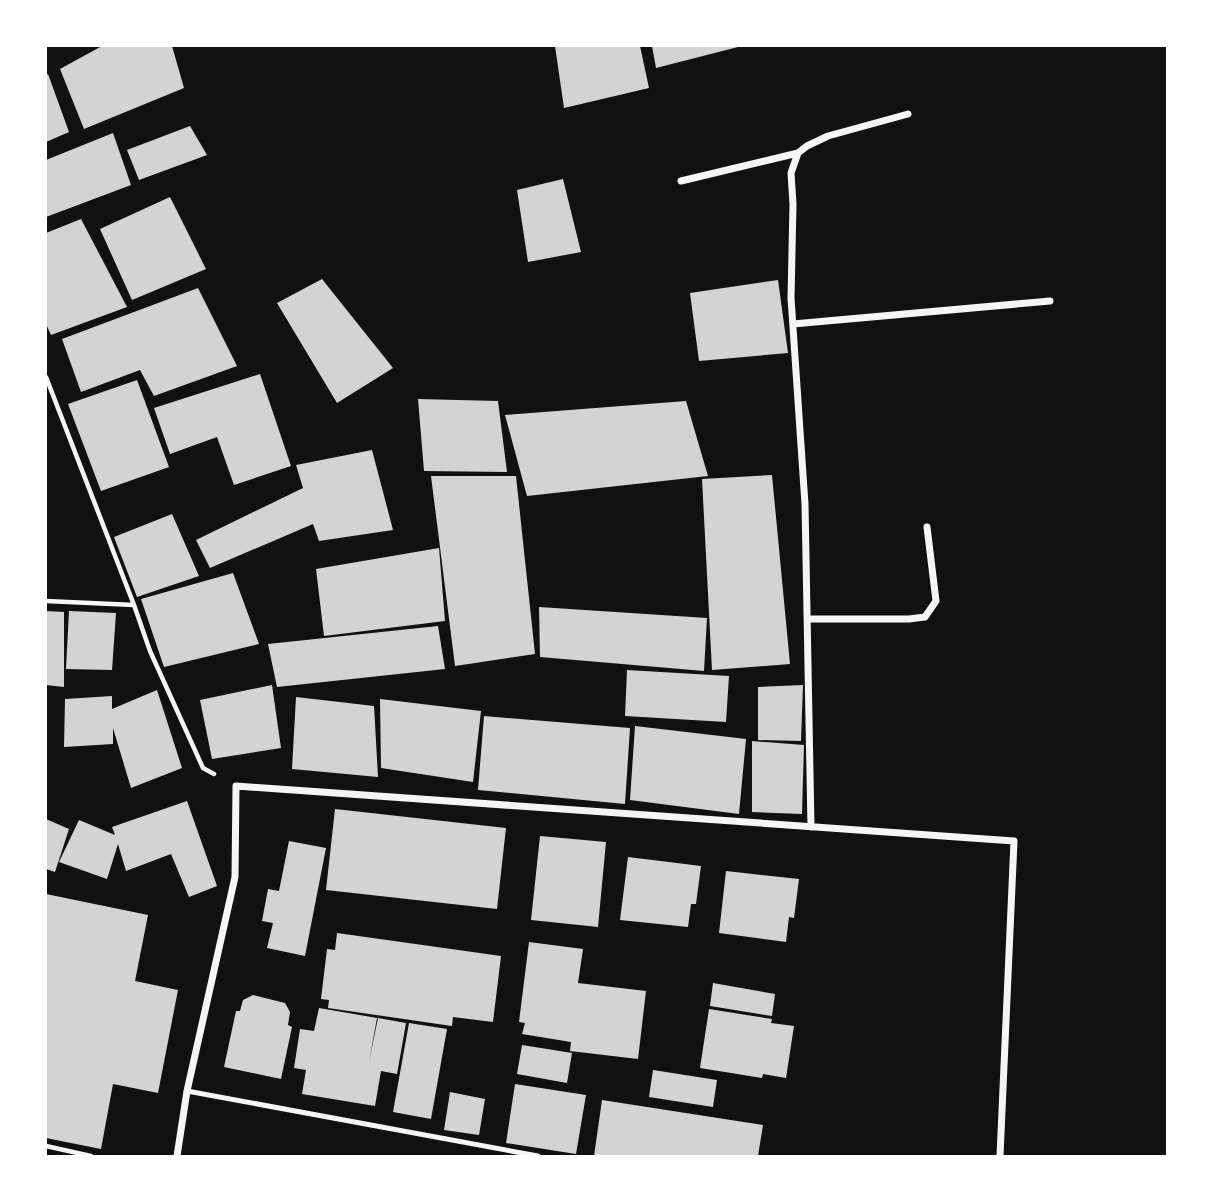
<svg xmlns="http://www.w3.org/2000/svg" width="1213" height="1202" font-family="Overpass,sans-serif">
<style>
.building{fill:#d3d3d3}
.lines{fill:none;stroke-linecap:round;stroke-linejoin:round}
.path{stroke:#f5f5f5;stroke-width:4.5}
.service{stroke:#f5f5f5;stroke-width:5}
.minor{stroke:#f5f5f5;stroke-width:7}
</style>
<rect width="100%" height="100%" fill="#111"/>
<path class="building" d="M 102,46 L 172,46 L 184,88 L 84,129 L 60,69 Z
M 555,46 L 640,46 L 649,88 L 564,108 Z
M 652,46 L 742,46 L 656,68 Z
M 48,74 L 69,132 L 46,142 L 46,75 Z
M 190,126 L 207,155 L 139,180 L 127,150 Z
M 113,133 L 131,185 L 46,217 L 46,160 Z
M 563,179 L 581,252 L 528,262 L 517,190 Z
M 170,197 L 206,269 L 132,300 L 100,229 Z
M 81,219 L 127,307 L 51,335 L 46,324 L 46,233 Z
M 322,279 L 393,368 L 337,403 L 277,303 Z
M 778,280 L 788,353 L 699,361 L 690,293 Z
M 198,288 L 237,366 L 154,396 L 140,370 L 81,392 L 62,339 Z
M 260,374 L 291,466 L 234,485 L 217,437 L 170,454 L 154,408 Z
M 137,380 L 169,467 L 101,491 L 68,404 Z
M 418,399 L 498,401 L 507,472 L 424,471 Z
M 686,401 L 708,476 L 527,496 L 505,415 Z
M 372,450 L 393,530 L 319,541 L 313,524 L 210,568 L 196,540 L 303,488 L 296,465 Z
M 772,475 L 790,664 L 712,670 L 702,479 Z
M 431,476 L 516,476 L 535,654 L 455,666 Z
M 172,514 L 199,576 L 137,597 L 114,537 Z
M 439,548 L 445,621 L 324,636 L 316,569 Z
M 233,573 L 259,644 L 164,667 L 141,599 Z
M 539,607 L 707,618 L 704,671 L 540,657 Z
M 46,611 L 64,612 L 64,687 L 46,685 Z
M 69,611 L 116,613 L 112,670 L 66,669 Z
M 438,626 L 445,669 L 277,687 L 268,644 Z
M 627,670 L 729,676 L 726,722 L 625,716 Z
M 272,685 L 281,748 L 212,759 L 200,700 Z
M 803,685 L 801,741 L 758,740 L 758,687 Z
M 157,690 L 182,768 L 131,788 L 113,728 L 113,744 L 64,747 L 65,699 L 112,696 L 112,709 Z
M 296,697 L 374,706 L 378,777 L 292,769 Z
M 380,699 L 481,711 L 473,782 L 381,768 Z
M 484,716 L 630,728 L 625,804 L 478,790 Z
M 635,726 L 746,739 L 739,814 L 630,800 Z
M 752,741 L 804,745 L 802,814 L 752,812 Z
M 187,801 L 217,886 L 189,897 L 171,854 L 126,871 L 118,844 L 107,879 L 59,862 L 79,820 L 115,835 L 112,827 Z
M 335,809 L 506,828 L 497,909 L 326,890 Z
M 46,819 L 69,829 L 55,872 L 46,869 Z
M 540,836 L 606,842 L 598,927 L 531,920 Z
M 289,841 L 326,848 L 305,956 L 267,948 L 273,923 L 262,921 L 268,889 L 279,891 Z
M 628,857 L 701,866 L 696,904 L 691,904 L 688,927 L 620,920 Z
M 726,871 L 799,879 L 794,918 L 789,917 L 786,942 L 719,933 Z
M 46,894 L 148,915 L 135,981 L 178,990 L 158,1093 L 113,1084 L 101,1149 L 46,1138 Z
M 337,933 L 501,956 L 493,1022 L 453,1017 L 452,1026 L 328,1008 L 329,1000 L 321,999 L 327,949 L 335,950 Z
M 529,942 L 583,949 L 578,983 L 646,991 L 638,1059 L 570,1051 L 571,1042 L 522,1034 L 525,1023 L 519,1022 Z
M 713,983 L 775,994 L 772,1016 L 710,1006 Z
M 253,995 L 285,1003 L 290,1012 L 288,1025 L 292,1027 L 281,1079 L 224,1067 L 236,1011 L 240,1011 L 243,1000 Z
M 319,1008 L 377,1018 L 369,1062 L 378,1018 L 406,1023 L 397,1074 L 381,1071 L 375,1106 L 302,1094 L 306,1070 L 294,1068 L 300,1029 L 314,1031 Z
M 709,1009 L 772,1019 L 771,1023 L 794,1026 L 786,1078 L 763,1074 L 762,1078 L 700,1068 Z
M 409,1023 L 447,1029 L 431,1119 L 393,1112 Z
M 522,1045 L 572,1053 L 567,1083 L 517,1074 Z
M 653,1070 L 717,1080 L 713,1107 L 649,1097 Z
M 515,1084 L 586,1095 L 576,1154 L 506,1143 Z
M 450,1092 L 485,1099 L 479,1135 L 444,1130 Z
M 602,1100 L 763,1125 L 758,1156 L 594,1156 Z"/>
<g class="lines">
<path class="path" d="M 46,377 L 134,605
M 46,601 L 134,605 L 150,651 L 203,768 L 214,774
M 46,1146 L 91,1156"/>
<path class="service" d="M 187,1091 L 538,1156"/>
<path class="minor" d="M 681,181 L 798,153
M 793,324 L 1050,301
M 808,619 L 909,619 L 925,617 L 936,601 L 927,527
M 811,827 L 805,504 L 791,298 L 793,204 L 791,173 L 798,153 L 807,146 L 828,136 L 908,114
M 177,1156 L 187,1091 L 235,877 L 236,786 L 1014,841 L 1000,1156"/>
</g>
<rect width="1213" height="1202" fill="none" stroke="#ffffff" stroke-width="94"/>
</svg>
